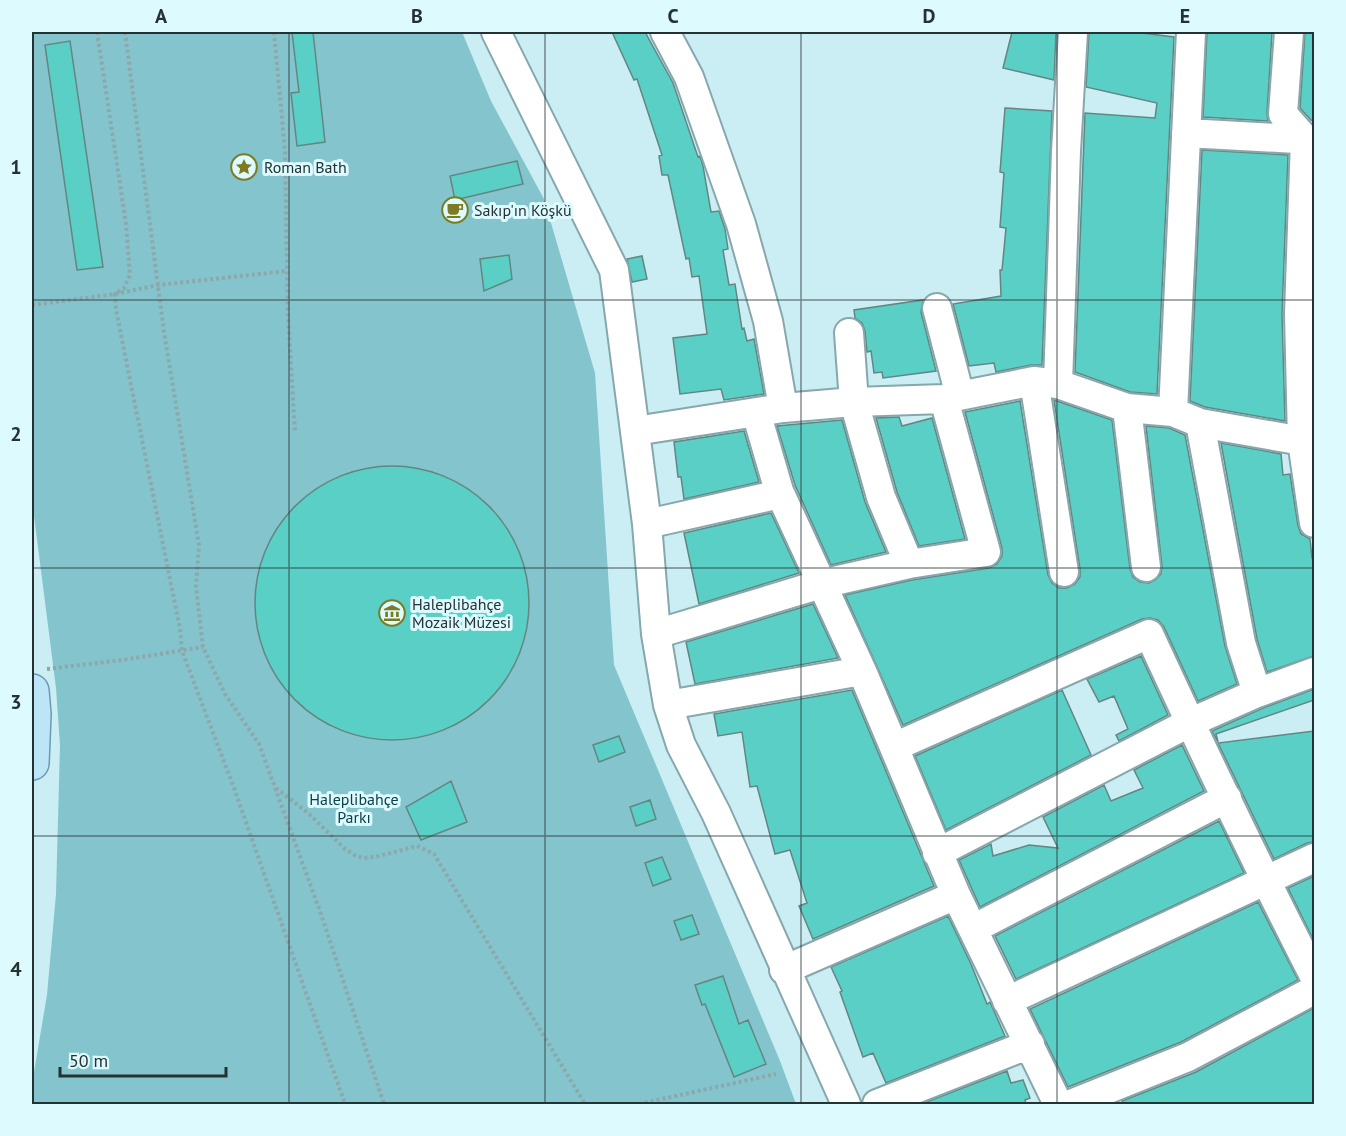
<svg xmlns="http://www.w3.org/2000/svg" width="1346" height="1136" font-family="'PT Sans',sans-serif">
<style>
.green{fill:#83c4cd}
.building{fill:#5acfc6;stroke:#648682;stroke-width:1.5}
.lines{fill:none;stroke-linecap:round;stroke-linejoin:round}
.minor-casing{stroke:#86a8ad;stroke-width:32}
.major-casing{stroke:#6a9bb0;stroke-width:36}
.path{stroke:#8ca8ac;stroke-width:4;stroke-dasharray:3 3;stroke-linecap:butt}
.minor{stroke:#fff;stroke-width:28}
.major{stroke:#bce5f7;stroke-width:33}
.grid{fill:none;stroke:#243234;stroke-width:1.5;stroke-opacity:0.55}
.labels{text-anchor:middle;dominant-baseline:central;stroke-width:6;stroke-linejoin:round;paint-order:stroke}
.poi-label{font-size:16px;fill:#243234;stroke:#ddfaff;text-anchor:start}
.park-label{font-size:16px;fill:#0a4148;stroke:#ddfaff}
.neatline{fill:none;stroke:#243234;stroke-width:2}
.grid-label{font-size:20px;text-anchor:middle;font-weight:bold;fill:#243234}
</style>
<rect width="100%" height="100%" fill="#caeef4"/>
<path class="green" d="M 32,32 L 462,32 L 491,101 L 544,199 L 595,373 L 614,665 L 780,1061 L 796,1104 L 32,1104 L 32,1084 L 47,995 L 56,894 L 60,745 L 56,688 L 32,500 Z"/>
<path class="building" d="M 292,32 L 313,32 L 325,142 L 297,146 L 291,93 L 299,92 Z
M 612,32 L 645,32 L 673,83 L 698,157 L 700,156 L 703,166 L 711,212 L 719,211 L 725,229 L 728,249 L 723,250 L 729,285 L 735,284 L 742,329 L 744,328 L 747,341 L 754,339 L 764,394 L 724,400 L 721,389 L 680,394 L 673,338 L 707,334 L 699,276 L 692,277 L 689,258 L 686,259 L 668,175 L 662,175 L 659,156 L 662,155 L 637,79 L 634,80 Z
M 1012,32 L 1056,32 L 1054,80 L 1003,68 Z
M 1089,32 L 1134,32 L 1174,37 L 1157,394 L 1130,392 L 1075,372 L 1085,113 L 1155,118 L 1157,103 L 1086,87 Z
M 1207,32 L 1272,33 L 1267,113 L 1268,121 L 1203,117 Z
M 1305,32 L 1314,32 L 1314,121 L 1311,120 L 1300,108 Z
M 70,41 L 103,267 L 77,270 L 45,45 Z
M 1005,108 L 1052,111 L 1042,365 L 1031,365 L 996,372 L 994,363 L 969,366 L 953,304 L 1001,296 L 1000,270 L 1002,270 L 1006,228 L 1000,227 L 1004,173 L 1000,172 Z
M 1202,150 L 1288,155 L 1282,314 L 1285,421 L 1205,407 L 1190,401 Z
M 517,161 L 523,184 L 455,200 L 450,176 Z
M 509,255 L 512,279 L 484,291 L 480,259 Z
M 642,256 L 647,279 L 632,282 L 627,259 Z
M 923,300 L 921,312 L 936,371 L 883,378 L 882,372 L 874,373 L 871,351 L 867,352 L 865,331 L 862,323 L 855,318 L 854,310 Z
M 1054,400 L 1112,420 L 1130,569 L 1133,577 L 1140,582 L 1149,583 L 1155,580 L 1161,574 L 1162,566 L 1146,426 L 1169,428 L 1185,435 L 1225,646 L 1237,684 L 1198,701 L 1164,627 L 1158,620 L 1150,618 L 1142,619 L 903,725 L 845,595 L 912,580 L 989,568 L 997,564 L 1002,556 L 1002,548 L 965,412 L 1020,401 L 1048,575 L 1052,583 L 1059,588 L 1067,588 L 1075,584 L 1080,577 L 1080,569 Z
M 899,417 L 902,426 L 932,418 L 965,539 L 919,546 L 897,492 L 876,418 Z
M 842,420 L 865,502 L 886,552 L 831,565 L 795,485 L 777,426 Z
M 744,431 L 759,482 L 684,499 L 681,477 L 678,477 L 674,442 Z
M 1221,443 L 1281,454 L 1283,475 L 1290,474 L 1298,526 L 1301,534 L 1310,539 L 1312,558 L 1314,557 L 1314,656 L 1267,672 L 1257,639 Z
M255 603a137 137 0 1 1 274 0a137 137 0 1 1-274 0Z
M 771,513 L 799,573 L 699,604 L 684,533 Z
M 813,604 L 838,658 L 695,684 L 686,642 Z
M 1141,656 L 1168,715 L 1119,741 L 1116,735 L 1128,729 L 1114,696 L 1099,702 L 1087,679 Z
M 1314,689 L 1314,700 L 1216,734 L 1218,742 L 1212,731 L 1263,708 Z
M 852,690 L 934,886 L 813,939 L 799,906 L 807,903 L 790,850 L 775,854 L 757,786 L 750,787 L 742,732 L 718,736 L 714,714 Z
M 1062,690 L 1091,755 L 946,830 L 915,756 Z
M 1314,731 L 1314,842 L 1307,843 L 1274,859 L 1218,743 Z
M 619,736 L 625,752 L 599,762 L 593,745 Z
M 1182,745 L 1204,791 L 980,907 L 959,860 L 991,844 L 993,856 L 1029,845 L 1058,848 L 1043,817 L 1104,785 L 1111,801 L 1143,788 L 1134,770 Z
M 451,781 L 467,822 L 421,840 L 406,807 Z
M 650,800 L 656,819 L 636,826 L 630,807 Z
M 1219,821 L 1244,873 L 1016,979 L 995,936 Z
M 662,857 L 671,879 L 653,886 L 645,863 Z
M 1314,876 L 1314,941 L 1288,888 Z
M 1258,902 L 1298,980 L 1181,1042 L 1068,1087 L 1030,1009 Z
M 692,915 L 699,934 L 681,940 L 674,921 Z
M 948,916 L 971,964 L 987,1004 L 990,1002 L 1005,1036 L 886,1083 L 873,1053 L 863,1057 L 840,992 L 842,991 L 831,967 Z
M 723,976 L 739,1024 L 748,1020 L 766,1064 L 734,1077 L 705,1004 L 702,1005 L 695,985 Z
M 1314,1008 L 1314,1104 L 1124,1104 L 1122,1101 L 1196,1072 Z
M 1007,1071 L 1011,1083 L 1023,1080 L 1030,1098 L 1025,1100 L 1026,1104 L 921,1104 Z"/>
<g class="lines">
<g class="minor-casing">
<path id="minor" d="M 496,32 L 614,270 L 647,524 L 656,634 L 668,705 L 681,745 L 716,813 L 846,1104
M 665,32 L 689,77 L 741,224 L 768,321 L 783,408
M 1289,32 L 1283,114 L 1305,139 L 1299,314 L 1302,441 L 1314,523
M 1186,133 L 1314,140
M 937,308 L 960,396
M 849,333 L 854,402 L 881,497 L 909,564
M 1034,381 L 1064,572
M 1058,384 L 1066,151 L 1073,32
M 1127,408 L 1146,567
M 756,412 L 779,491 L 862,671 L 956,895 L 1058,1104
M 1173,412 L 1191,32
M 1200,423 L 1241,643 L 1257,693
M 635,431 L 783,408 L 854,402 L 944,399 L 1034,381 L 1058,384 L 1127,408 L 1173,412 L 1200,423 L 1314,443
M 647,524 L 780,494
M 656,634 L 821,584 L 909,564 L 986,552 L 944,399
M 668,705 L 862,671
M 894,747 L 1149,634 C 1202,749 1256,863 1314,976
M 937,853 L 1189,723 L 1257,693 L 1314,672
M 973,929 L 1227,798
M 784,970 L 956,895
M 1007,1001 L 1314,858
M 877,1104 L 1030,1044
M 1071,1104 L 1188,1057 L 1314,990"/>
</g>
<g class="major-casing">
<path id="major" d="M 32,691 L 34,714 L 32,763"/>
</g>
<path class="path" d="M 97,32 L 126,224 L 130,275 L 124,288 L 115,294 L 116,310 L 180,629 L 182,651 L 234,788 L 345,1104
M 125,32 L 164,332 L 199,545 L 196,587 L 203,647 L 225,694 L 259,744 L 321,914 L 384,1104
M 274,32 L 285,151 L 288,317 L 295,432
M 32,305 L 115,294 L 158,285 L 287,271
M 47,669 L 122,660 L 203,647
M 276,788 L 308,813 L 345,849 L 356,856 L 364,858 L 379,856 L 417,846 L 434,854 L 585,1104
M 639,1104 L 776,1074"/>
<use href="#minor" class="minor"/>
<use href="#major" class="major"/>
</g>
<path class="grid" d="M 289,32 L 289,1104M 545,32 L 545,1104M 801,32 L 801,1104M 1057,32 L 1057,1104M 32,300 L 1314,300M 32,568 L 1314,568M 32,836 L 1314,836"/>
<defs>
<g id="sight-ring" transform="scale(1.35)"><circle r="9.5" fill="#ddfaff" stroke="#7c7b23" stroke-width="1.5"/><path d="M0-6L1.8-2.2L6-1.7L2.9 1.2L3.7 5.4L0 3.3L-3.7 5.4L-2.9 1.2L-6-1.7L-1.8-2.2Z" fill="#7c7b23"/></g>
<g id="cafe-ring" transform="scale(1.35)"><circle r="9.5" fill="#ddfaff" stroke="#7c7b23" stroke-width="1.5"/><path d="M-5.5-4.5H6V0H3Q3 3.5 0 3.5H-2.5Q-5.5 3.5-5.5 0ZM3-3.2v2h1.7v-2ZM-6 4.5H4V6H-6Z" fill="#7c7b23"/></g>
<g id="museum-ring" transform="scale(1.35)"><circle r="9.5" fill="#ddfaff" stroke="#7c7b23" stroke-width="1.5"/><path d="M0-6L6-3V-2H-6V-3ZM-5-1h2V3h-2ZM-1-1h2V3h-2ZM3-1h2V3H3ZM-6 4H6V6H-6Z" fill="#7c7b23"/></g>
</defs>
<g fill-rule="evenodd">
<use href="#sight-ring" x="244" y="167"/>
<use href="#cafe-ring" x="455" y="210"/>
<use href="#museum-ring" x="392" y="613"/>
</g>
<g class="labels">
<g class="poi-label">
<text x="264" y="167">Roman Bath</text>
<text x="474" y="210">Sakıp'ın Köşkü</text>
<text x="412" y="604">Haleplibahçe<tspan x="412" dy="18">Mozaik Müzesi</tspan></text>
</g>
<g class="park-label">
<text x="354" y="799">Haleplibahçe<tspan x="354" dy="18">Parkı</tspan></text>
</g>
</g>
<rect width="1346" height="1136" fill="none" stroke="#ddfaff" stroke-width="66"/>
<path d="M60 1067v9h166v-9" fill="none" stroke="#243234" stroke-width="3"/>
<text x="69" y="1067" font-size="18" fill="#243234" stroke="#ddfaff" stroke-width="4.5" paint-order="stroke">50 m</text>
<rect x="33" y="33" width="1280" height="1070" class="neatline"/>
<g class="grid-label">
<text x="161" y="23">A</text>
<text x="417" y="23">B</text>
<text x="673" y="23">C</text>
<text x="929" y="23">D</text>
<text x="1185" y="23">E</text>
<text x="16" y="174">1</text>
<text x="16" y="441">2</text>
<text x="16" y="709">3</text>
<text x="16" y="976">4</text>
</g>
</svg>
